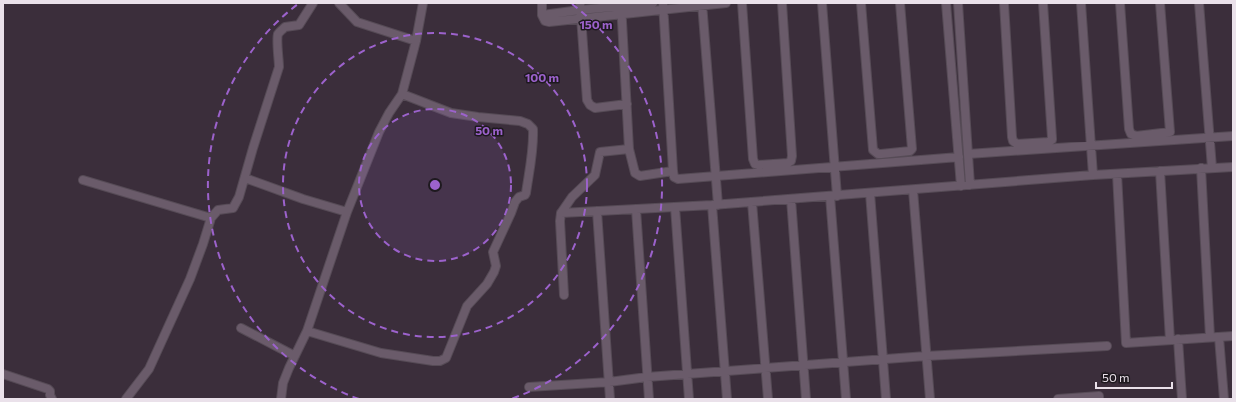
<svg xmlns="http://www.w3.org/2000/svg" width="1236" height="402" font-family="Commissioner,sans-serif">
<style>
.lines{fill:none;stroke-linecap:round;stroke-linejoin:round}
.street-casing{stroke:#564b56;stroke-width:10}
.street{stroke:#6a5b6a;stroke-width:8}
.ring{fill:none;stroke:#9c62cc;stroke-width:2;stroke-dasharray:7 5}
.centre{fill:#9c62cc;stroke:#1e191f;stroke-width:2}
.ring-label{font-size:12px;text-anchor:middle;font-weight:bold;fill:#9c62cc;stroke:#1e191f;stroke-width:3;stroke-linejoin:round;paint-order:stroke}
</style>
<rect width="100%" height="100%" fill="#3b2e3b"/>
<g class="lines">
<g class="street-casing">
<path id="street" d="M 339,3 L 357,22 L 416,41
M 542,3 L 542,15
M 580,3 L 587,100 L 590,105 L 595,108 L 627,104
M 621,3 L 629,149 L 635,173 L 640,176 L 673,171 L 663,3
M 653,3 L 580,10 L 542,15 L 545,21 L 549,22 L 726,3
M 702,3 L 718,205
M 742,3 L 753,159 L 755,164 L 758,165 L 788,163 L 791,161 L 792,156 L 782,3
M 822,3 L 837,196
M 861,3 L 873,150 L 878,154 L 881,154 L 910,151 L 912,149 L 900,3
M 946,3 L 961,186
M 958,3 L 970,185
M 1004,3 L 1012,137 L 1013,141 L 1017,144 L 1048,142 L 1052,140 L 1052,138 L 1043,3
M 1081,3 L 1093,175
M 1120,3 L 1129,129 L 1131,134 L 1136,136 L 1170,132 L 1160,3
M 1199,3 L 1212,168
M 968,154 L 1233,136
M 1201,168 L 1210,337
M 673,171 L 674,177 L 678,179 L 959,157
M 1160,171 L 1170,340
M 1117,174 L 1126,343 L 1233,336
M 245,178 L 303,199 L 347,212
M 83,180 L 211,218
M 913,190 L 930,399
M 870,193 L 886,399
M 830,196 L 846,399
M 791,199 L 806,399
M 752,202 L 768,399
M 712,205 L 727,399
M 675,207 L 689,399
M 636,209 L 649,399
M 597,211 L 610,399
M 561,213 L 572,197 L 595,175 L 600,152 L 629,149
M 564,295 L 560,221 L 561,213 L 712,205 L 1093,175 L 1233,167
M 241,328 L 295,356
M 307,331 L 381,353 L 433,361 L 440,361 L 446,358 L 467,306 L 487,284 L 494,272 L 496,266 L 493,252 L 511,213 L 515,202 L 519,197 L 525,195 L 526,193 C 529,172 534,150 533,129 L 528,124 L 520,121 L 478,117 L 451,113 L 402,94
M 1219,337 L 1224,399
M 1178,339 L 1182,399
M 3,374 L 48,389 L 50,391 L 50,395 L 52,399
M 529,387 L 609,382 L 647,377 L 926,356 L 1107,346
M 126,399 L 149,369 L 190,279 L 203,244 L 211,218 L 218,210 L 233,208 L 239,197 L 253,148 L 279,67 C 279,60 276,40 278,34 C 279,32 283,29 285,27 L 299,25 L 313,3
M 281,399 L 283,383 L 289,368 L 307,331 L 347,212 L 379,132 L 389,113 L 402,94 L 416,41 L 423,3
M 1058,399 L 1099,396 L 1099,399"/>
</g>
<use href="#street" class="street"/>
</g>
<circle cx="435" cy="185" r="76" fill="#9c62cc" fill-opacity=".12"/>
<g class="ring">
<circle cx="435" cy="185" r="76"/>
<circle cx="435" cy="185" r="152"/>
<path d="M359 399A227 227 0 0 1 298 4M572 4A227 227 0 0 1 511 399"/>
</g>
<circle cx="435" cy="185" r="6" class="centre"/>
<g class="ring-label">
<text x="596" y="29">150 m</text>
<text x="542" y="82">100 m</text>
<text x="489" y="135">50 m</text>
</g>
<rect width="1236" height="402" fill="none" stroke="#eae1ea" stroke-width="8"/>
<path d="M1096 382v6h76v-6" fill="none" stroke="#eae1ea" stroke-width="2"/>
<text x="1102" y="382" font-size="12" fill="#eae1ea" stroke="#1e191f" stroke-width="3" paint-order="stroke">50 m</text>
</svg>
